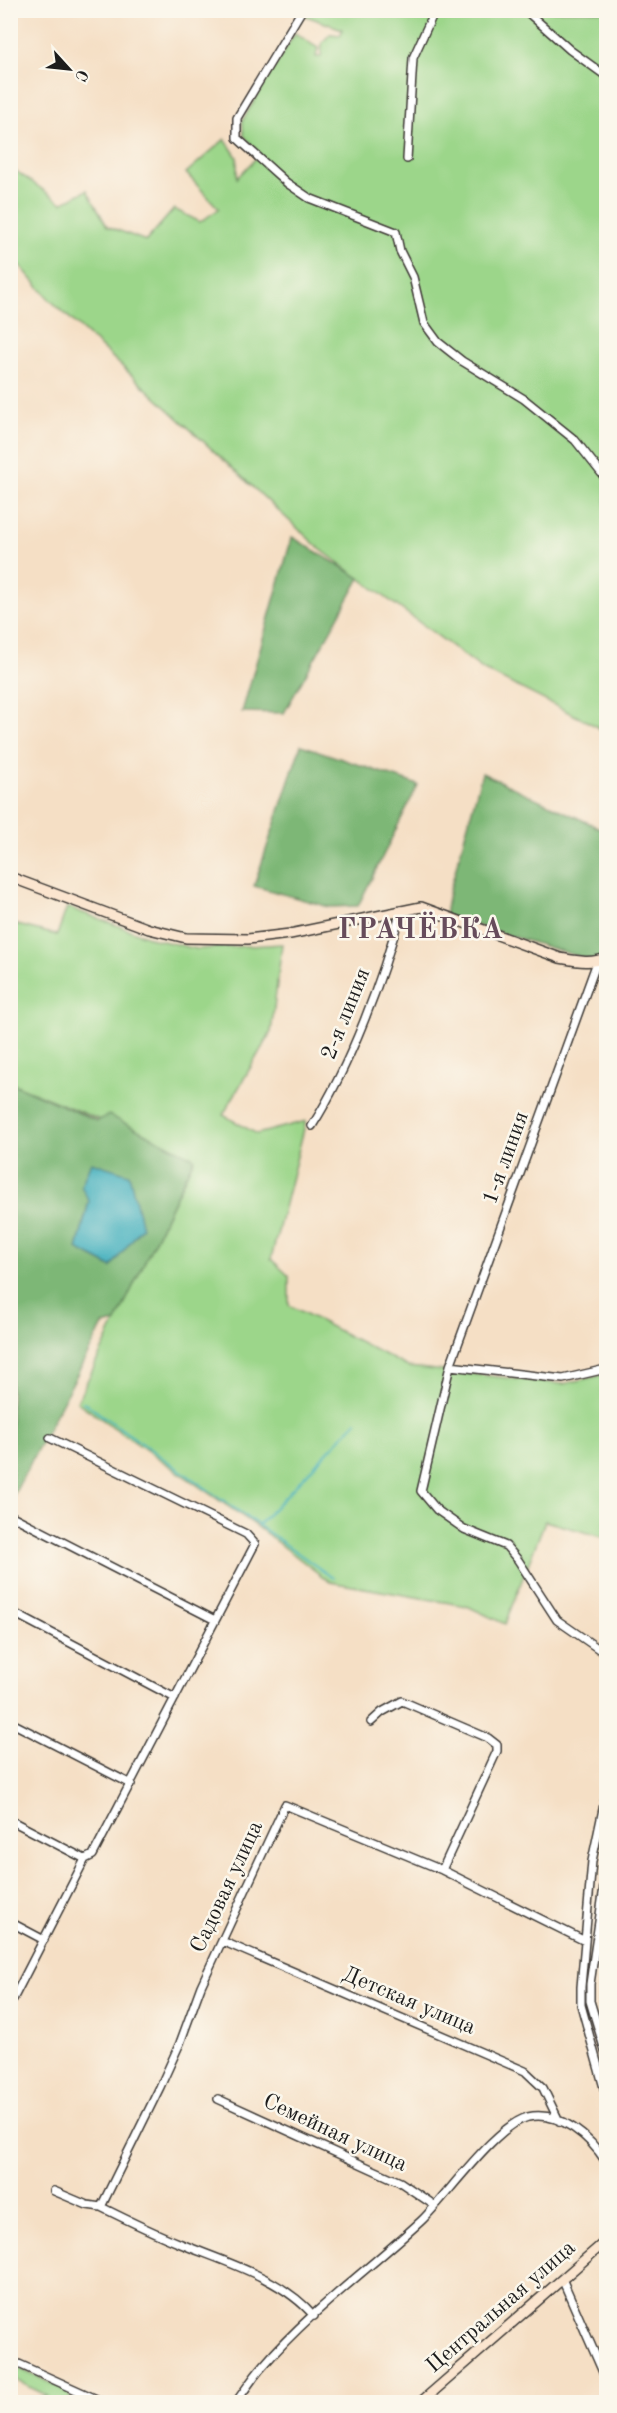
<svg xmlns="http://www.w3.org/2000/svg" width="617" height="2413" font-family="'Old Standard TT',serif">
<style>
.green{fill:#9cd68a;stroke:#5c7953;stroke-width:1.5}
.forest{fill:#7db776;stroke:#4c6a49;stroke-width:1.5;fill-rule:evenodd}
.water{fill:#40afbd;stroke:#2e666c;stroke-width:1.5}
.lines{fill:none;stroke-linecap:round;stroke-linejoin:round}
.stream{stroke:#40afbd;stroke-width:2}
.street-casing{stroke:#3d3935;stroke-width:10}
.secondary-casing{stroke:#3d3935;stroke-width:12}
.street{stroke:#fff;stroke-width:7}
.secondary{stroke:#fbe5cf;stroke-width:9}
.labels{text-anchor:middle;dominant-baseline:central;stroke-width:5;stroke-linejoin:round;paint-order:stroke}
.street-label{font-size:22px;fill:#1c1c1c;stroke:#fbf7ec}
.district-label{font-size:28px;font-weight:bold;letter-spacing:1.5px;fill:#664c5b;stroke:#fbf7ec}
</style>
<rect width="100%" height="100%" fill="#fbf7ec"/>
<filter id="ink" filterUnits="userSpaceOnUse"><feTurbulence type="fractalNoise" baseFrequency=".0167" numOctaves="2"/><feDisplacementMap in="SourceGraphic" scale="12" xChannelSelector="R" yChannelSelector="G"/><feConvolveMatrix kernelMatrix="1 2 1 2 8 2 1 2 1" color-interpolation-filters="sRGB"/></filter>
<filter id="wash" filterUnits="userSpaceOnUse"><feTurbulence type="fractalNoise" baseFrequency=".008" numOctaves="4" result="noise"/><feDisplacementMap in="SourceGraphic" scale="24" xChannelSelector="R" yChannelSelector="G"/><feGaussianBlur stdDeviation="1.35" result="paint"/><feColorMatrix in="noise" values="0 0 0 0 0 0 0 0 0 0 0 0 0 0 0 0 0 1.4 0 .05"/><feComposite in="paint" operator="in"/></filter>
<g filter="url(#wash)">
<rect width="100%" height="100%" fill="#f5dfc5"/>
<path class="green" d="M 307,11 L 606,11 L 606,735 L 596,726 L 484,670 L 320,549 L 49,299 L 11,255 L 10,167 L 62,203 L 87,190 L 107,226 L 146,241 L 174,209 L 200,222 L 219,209 L 186,173 L 225,139 L 237,157 L 237,178 L 260,154 L 244,136 L 242,121 L 295,33 L 318,48 L 316,57 L 321,57 L 322,43 L 330,34 L 341,35 L 342,29 L 306,16 Z
M 67,907 L 154,939 L 197,949 L 282,944 L 271,1032 L 223,1115 L 257,1134 L 306,1121 L 271,1259 L 289,1276 L 289,1305 L 408,1367 L 563,1384 L 606,1374 L 606,1538 L 545,1521 L 505,1624 L 467,1606 L 330,1582 L 255,1525 L 77,1402 L 194,1159 L 11,1083 L 10,923 L 57,935 Z
M 11,2365 L 67,2390 L 72,2402 L 20,2402 L 48,2396 L 11,2378 Z"/>
<path class="forest" d="M 292,537 L 360,578 L 284,713 L 242,712 Z
M 301,745 L 418,785 L 358,906 L 329,907 L 254,886 Z
M 482,773 L 606,831 L 606,958 L 597,962 L 445,916 L 448,897 Z
M 11,1083 L 97,1121 L 109,1115 L 194,1158 L 116,1322 L 103,1325 L 11,1500 ZM 89,1201 L 111,1267 L 77,1249 Z"/>
<path class="water" d="M 91,1162 L 129,1174 L 142,1227 L 111,1267 L 77,1249 L 89,1201 L 81,1186 Z"/>
<g class="lines">
<path class="stream" d="M 83,1402 L 258,1525 L 357,1421
M 258,1525 L 333,1578"/>
</g>
</g>
<g filter="url(#ink)">
<g class="lines">
<g class="street-casing">
<path id="street" d="M 302,10 L 237,118 L 237,138 L 287,183 L 309,198 L 396,232 L 400,251 L 413,277 L 424,323 L 438,342 L 462,361 L 524,399 L 575,440 L 606,479
M 525,10 L 570,50 L 606,76
M 407,159 L 413,58 L 435,10
M 597,962 L 450,1366 L 421,1491 L 437,1510 L 464,1529 L 506,1546 L 518,1560 L 557,1620 L 606,1654
M 312,1126 C 350,1066 383,978 401,910
M 450,1366 L 563,1379 L 606,1369
M 12,1516 L 215,1620
M 10,1611 L 175,1698
M 10,1722 L 131,1784
M 371,1722 L 382,1712 L 402,1701 L 488,1738 L 497,1745 L 497,1751 L 442,1870
M 606,1795 L 592,1861 L 581,1987 L 581,2005 L 606,2095
M 10,1820 L 85,1859
M 606,1873 L 590,1984 L 590,2001 L 606,2054
M 10,1922 L 44,1940
M 222,1941 L 525,2071 L 543,2088 L 559,2121
M 10,2005 L 85,1859 L 93,1855 L 255,1544 L 246,1534 L 50,1438
M 218,2099 L 400,2182 L 434,2205
M 54,2191 L 87,2205 L 101,2207 C 127,2220 154,2233 181,2244 C 225,2262 282,2278 314,2316
M 101,2207 L 160,2087 L 180,2043 L 201,1986 L 285,1805 L 442,1870 L 585,1941
M 563,2281 L 606,2379
M 10,2360 L 103,2402
M 236,2402 C 245,2390 253,2377 263,2366 C 309,2312 369,2269 421,2221 C 447,2196 496,2125 528,2117 C 560,2110 591,2138 606,2162"/>
</g>
<g class="secondary-casing">
<path id="secondary" d="M 10,877 L 149,929 L 186,938 L 248,939 L 290,934 L 421,907 L 560,958 C 577,961 591,964 606,958
M 421,2402 L 606,2241"/>
</g>
<use href="#street" class="street"/>
<use href="#secondary" class="secondary"/>
</g>
</g>
<g class="labels">
<g class="street-label">
<text transform="translate(346 1014) rotate(-68)">2-я линия</text>
<text transform="translate(506 1158) rotate(-70)">1-я линия</text>
<text transform="translate(227 1887) rotate(-65)">Садовая улица</text>
<text transform="translate(409 2001) rotate(23)">Детская улица</text>
<text transform="translate(335 2133) rotate(25)">Семейная улица</text>
<text transform="translate(501 2307) rotate(-41)">Центральная улица</text>
</g>
<g class="district-label">
<text x="421" y="931">ГРАЧЁВКА</text>
</g>
</g>
<rect width="617" height="2413" fill="none" stroke="#fbf7ec" stroke-width="36"/>
<g transform="translate(69 69) rotate(117)" stroke="#fbf7ec" stroke-width="4.5" paint-order="stroke">
<path d="M0-4.5L10 22L0 15L-10 22Z" fill="#1c1c1c"/>
<text y="-9" font-size="16" font-weight="bold" text-anchor="middle" fill="#1c1c1c">С</text>
</g>
</svg>
